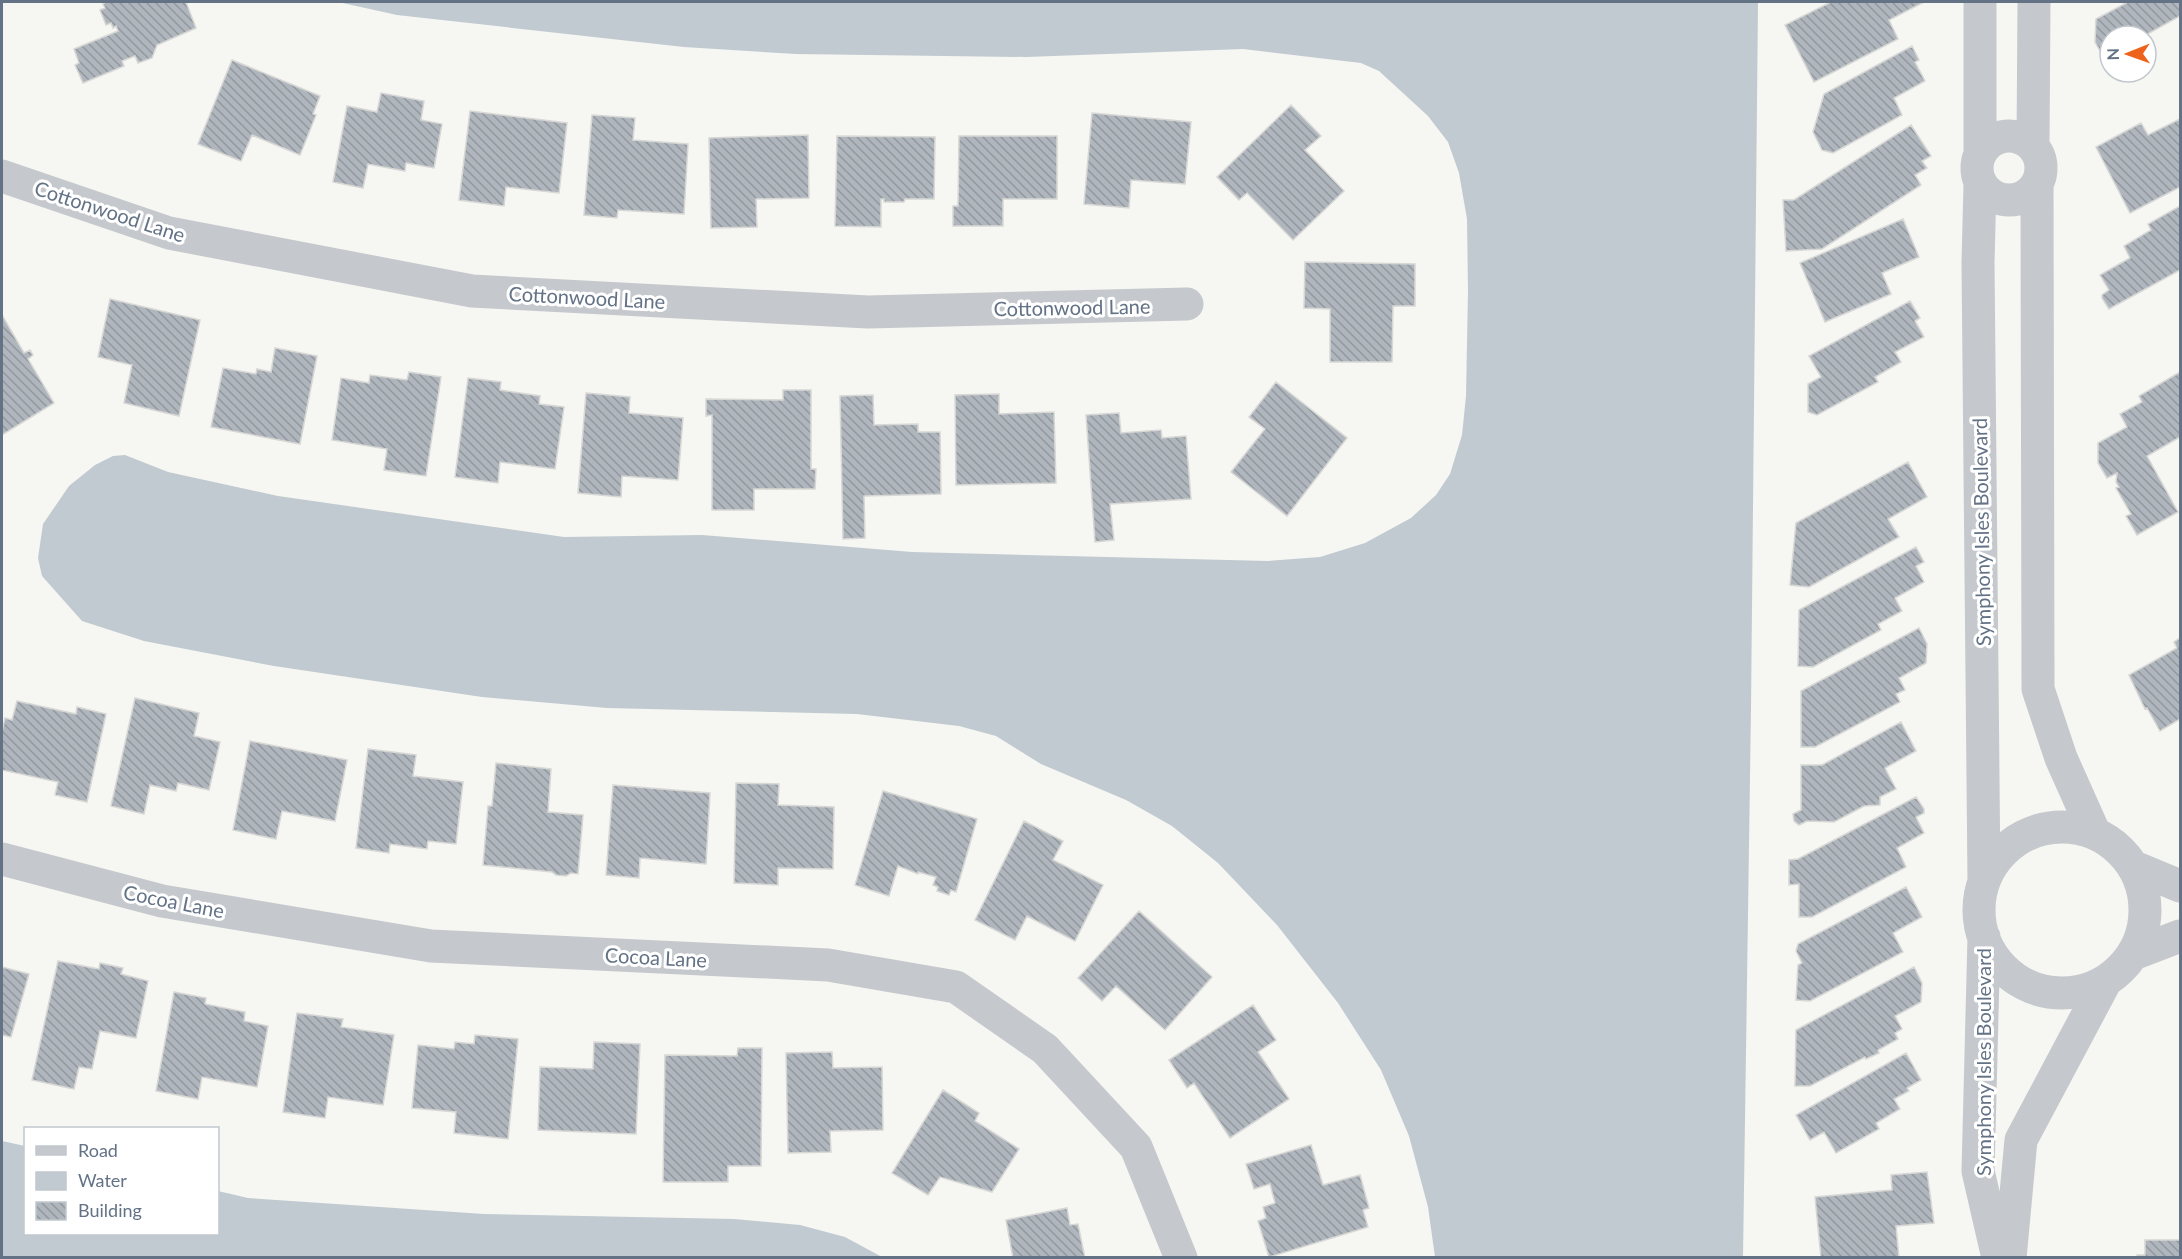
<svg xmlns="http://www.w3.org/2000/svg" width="2182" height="1259" font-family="Lato,sans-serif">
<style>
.water{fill:#c1cad0}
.building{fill:url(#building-back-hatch);stroke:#d7d7d5;stroke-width:1.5}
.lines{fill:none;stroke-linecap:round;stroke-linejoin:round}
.minor{stroke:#c5c8cc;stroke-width:33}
.labels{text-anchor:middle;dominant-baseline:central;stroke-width:6;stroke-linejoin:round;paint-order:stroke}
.street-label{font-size:20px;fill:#637285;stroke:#fff}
</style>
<defs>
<pattern id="building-back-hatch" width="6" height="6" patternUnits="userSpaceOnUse" patternTransform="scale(1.5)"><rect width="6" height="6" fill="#b0b6bd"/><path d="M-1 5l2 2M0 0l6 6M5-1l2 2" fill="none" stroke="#93989f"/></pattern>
</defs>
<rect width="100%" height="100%" fill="#f6f6f2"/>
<path class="water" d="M 338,2 L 1758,2 L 1751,708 L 1743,1257 L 1435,1257 L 1428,1207 L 1409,1136 L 1381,1070 L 1338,1003 L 1277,925 L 1218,863 L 1172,826 L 1126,800 L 1041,764 L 996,736 L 959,726 L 857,714 L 607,708 L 482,697 L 274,666 L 144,641 L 82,621 L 42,576 L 38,558 L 43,524 L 69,486 L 95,465 L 113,456 L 125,455 L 168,472 L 278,496 L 564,537 L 702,535 L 912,552 L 1268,561 L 1320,557 L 1365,543 L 1411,518 L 1436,495 L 1450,474 L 1462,435 L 1466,396 L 1468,291 L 1467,219 L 1459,173 L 1448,142 L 1428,116 L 1379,71 L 1361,63 L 1243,49 L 1026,57 L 796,54 L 684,47 L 397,15 Z
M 2,1141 L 25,1146 L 26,1234 L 218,1234 L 218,1191 L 248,1198 L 484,1214 L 734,1219 L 800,1225 L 845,1237 L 882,1257 L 2,1257 Z"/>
<path class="building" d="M 106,2 L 186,2 L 196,28 L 157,45 L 152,58 L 138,63 L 135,56 L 122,61 L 124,66 L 83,83 L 75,65 L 79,63 L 74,49 L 118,31 L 116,26 L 113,28 L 111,23 L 106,25 L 100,10 L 105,8 L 103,4 Z
M 1831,2 L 1924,2 L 1889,20 L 1898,39 L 1814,82 L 1785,25 Z
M 2128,2 L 2180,2 L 2180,16 L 2144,36 L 2110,36 L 2110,55 L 2104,58 L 2095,42 L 2096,19 Z
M 1912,46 L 1919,60 L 1915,62 L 1925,81 L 1894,98 L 1902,115 L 1833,153 L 1822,150 L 1813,132 L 1824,94 Z
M 232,60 L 320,96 L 313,114 L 316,115 L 300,155 L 252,135 L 241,161 L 198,144 Z
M 381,93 L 424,101 L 421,120 L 442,124 L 434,168 L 406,163 L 405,171 L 368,164 L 363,188 L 333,182 L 347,106 L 377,112 Z
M 1291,105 L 1321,136 L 1305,150 L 1344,191 L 1293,240 L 1247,193 L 1239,200 L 1217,177 Z
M 470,111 L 567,123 L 559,193 L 506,187 L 504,206 L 459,200 Z
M 1092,113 L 1191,122 L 1185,184 L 1131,180 L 1129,208 L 1084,204 Z
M 592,115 L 635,118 L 633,140 L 688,144 L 684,214 L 618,210 L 617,218 L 584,215 Z
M 2180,119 L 2180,187 L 2130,213 L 2096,147 L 2141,123 L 2148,135 Z
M 1911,125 L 1931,156 L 1922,161 L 1927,168 L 1915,175 L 1921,185 L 1822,249 L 1786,251 L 1783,200 L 1794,200 Z
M 808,135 L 809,198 L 756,199 L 757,227 L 711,228 L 709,138 Z
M 837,136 L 935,137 L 934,199 L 905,199 L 904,202 L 884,202 L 884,199 L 881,199 L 881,227 L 835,226 Z
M 959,136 L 1057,136 L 1057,199 L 1003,199 L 1003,226 L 953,226 L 953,206 L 958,206 Z
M 2180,206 L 2180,270 L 2109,309 L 2102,298 L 2102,295 L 2109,290 L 2100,275 L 2130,258 L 2124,246 L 2151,230 L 2148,224 Z
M 1903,219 L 1919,257 L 1882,273 L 1891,294 L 1825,322 L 1800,263 Z
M 1305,262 L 1415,264 L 1415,306 L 1393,306 L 1392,362 L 1330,362 L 1330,309 L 1304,308 Z
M 110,299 L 200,320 L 179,416 L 124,403 L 132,365 L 98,357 Z
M 1910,301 L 1920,318 L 1915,321 L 1924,337 L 1895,352 L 1901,362 L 1875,377 L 1878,382 L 1817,415 L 1808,412 L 1808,384 L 1821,377 L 1809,356 Z
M 2,315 L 24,353 L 30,350 L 33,355 L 28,359 L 54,403 L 2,435 Z
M 275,348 L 317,356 L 300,444 L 211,427 L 223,368 L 256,374 L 257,369 L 271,372 Z
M 409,372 L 441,377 L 426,476 L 384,470 L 387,449 L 332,440 L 341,378 L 369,383 L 370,375 L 407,380 Z
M 2180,372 L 2180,437 L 2147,456 L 2178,512 L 2137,535 L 2126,516 L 2131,514 L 2116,488 L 2119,487 L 2116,482 L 2117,473 L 2107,478 L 2098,463 L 2098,443 L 2127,427 L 2120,414 L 2142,402 L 2139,396 Z
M 468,378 L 501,382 L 500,390 L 540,396 L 539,404 L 564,407 L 555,469 L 500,462 L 498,483 L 455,477 Z
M 1276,382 L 1347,438 L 1287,516 L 1231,472 L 1265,429 L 1249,417 Z
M 783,390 L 811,390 L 811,469 L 816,469 L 815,489 L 754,489 L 754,510 L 712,510 L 712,415 L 706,416 L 706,399 L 783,400 Z
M 586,393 L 630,397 L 629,413 L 683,418 L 678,480 L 622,476 L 621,497 L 578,493 Z
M 999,394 L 999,414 L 1054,412 L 1056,483 L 956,485 L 955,395 Z
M 873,395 L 874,425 L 918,424 L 918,432 L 940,432 L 941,494 L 864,496 L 865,538 L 843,539 L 840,396 Z
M 1119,413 L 1121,433 L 1161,430 L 1162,438 L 1186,436 L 1191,499 L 1110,504 L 1114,540 L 1095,542 L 1086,415 Z
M 1908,462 L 1927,497 L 1888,519 L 1899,537 L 1809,587 L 1790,585 L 1796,523 Z
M 1916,547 L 1924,562 L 1916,566 L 1924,582 L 1895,598 L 1902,611 L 1878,624 L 1881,630 L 1813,667 L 1798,666 L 1799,610 Z
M 1919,628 L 1927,644 L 1926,663 L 1899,678 L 1905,690 L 1896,694 L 1900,702 L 1815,747 L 1801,747 L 1801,691 Z
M 2180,638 L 2180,719 L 2160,731 L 2147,708 L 2145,709 L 2129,675 L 2177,648 L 2174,642 Z
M 135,698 L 199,713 L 194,736 L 220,742 L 209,790 L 178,783 L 176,791 L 150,785 L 144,814 L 111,806 Z
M 17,701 L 76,714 L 77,707 L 106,714 L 87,802 L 55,795 L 58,782 L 2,770 L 2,732 L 5,718 L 12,720 Z
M 1901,722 L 1916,751 L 1885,768 L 1896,789 L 1880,797 L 1880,805 L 1864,806 L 1834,822 L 1807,821 L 1799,825 L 1794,821 L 1793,814 L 1801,810 L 1801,765 L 1822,765 Z
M 250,741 L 347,760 L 335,821 L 282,811 L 276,839 L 233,830 Z
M 368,749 L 416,755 L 413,776 L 463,782 L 456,844 L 428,841 L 427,849 L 390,844 L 389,853 L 356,848 Z
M 496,763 L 551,769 L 548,812 L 583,815 L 578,874 L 571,873 L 566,876 L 556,875 L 552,872 L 483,865 L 488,806 L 492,806 Z
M 736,783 L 779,784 L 778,805 L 834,807 L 833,869 L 778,868 L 778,885 L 734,883 Z
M 613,785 L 710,793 L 706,864 L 640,858 L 639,878 L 606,875 Z
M 883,791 L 977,819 L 956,892 L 951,890 L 949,895 L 937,891 L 938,887 L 933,885 L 936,877 L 918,872 L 918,874 L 898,866 L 889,896 L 855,885 Z
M 1916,797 L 1924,809 L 1924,813 L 1916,817 L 1924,833 L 1897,848 L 1906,867 L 1812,917 L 1799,917 L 1799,884 L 1789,885 L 1789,860 L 1798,859 Z
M 1024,821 L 1063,841 L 1053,860 L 1103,885 L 1075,941 L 1027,916 L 1015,940 L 975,920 Z
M 1906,887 L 1922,917 L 1893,933 L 1903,952 L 1810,1001 L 1796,1000 L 1798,965 L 1802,963 L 1796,951 L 1798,944 Z
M 1139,911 L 1212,977 L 1165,1030 L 1116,986 L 1102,1001 L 1078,978 Z
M 58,961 L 99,969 L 100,963 L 123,968 L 121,974 L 148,981 L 136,1038 L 100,1031 L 92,1069 L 79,1067 L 74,1089 L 32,1080 Z
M 2,967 L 29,974 L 11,1037 L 2,1035 Z
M 1914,967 L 1922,983 L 1921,1002 L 1895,1016 L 1902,1029 L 1895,1033 L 1898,1039 L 1878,1050 L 1879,1053 L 1866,1059 L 1865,1057 L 1810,1086 L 1795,1086 L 1796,1030 Z
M 174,992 L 206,998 L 205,1004 L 245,1012 L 244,1021 L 268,1026 L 257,1087 L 202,1077 L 198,1099 L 156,1091 Z
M 1253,1005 L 1276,1040 L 1258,1052 L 1289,1099 L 1230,1138 L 1194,1083 L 1187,1088 L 1169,1060 Z
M 297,1013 L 343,1019 L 341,1027 L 394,1035 L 383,1105 L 328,1097 L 325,1118 L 283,1112 Z
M 475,1035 L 518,1039 L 508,1139 L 454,1133 L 456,1112 L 412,1108 L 418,1045 L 454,1049 L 455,1042 L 474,1044 Z
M 594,1042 L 640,1044 L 636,1134 L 538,1130 L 540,1067 L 593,1069 Z
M 738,1048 L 762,1048 L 761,1166 L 728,1166 L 728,1182 L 663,1182 L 665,1055 L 737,1056 Z
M 832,1052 L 833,1068 L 882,1067 L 883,1130 L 830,1131 L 831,1152 L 788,1153 L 786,1053 Z
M 1906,1053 L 1921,1080 L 1907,1088 L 1909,1091 L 1894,1099 L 1900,1109 L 1876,1123 L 1879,1129 L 1836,1153 L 1824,1132 L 1810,1140 L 1796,1115 Z
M 943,1090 L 979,1113 L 975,1121 L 1019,1149 L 992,1192 L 940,1177 L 928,1195 L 892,1173 Z
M 1311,1145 L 1323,1185 L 1360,1175 L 1369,1208 L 1363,1210 L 1368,1227 L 1269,1257 L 1258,1221 L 1266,1218 L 1263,1207 L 1275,1203 L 1270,1184 L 1254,1189 L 1246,1164 Z
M 1927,1172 L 1934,1223 L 1896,1226 L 1899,1258 L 1821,1258 L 1815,1197 L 1892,1190 L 1891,1175 Z
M 1067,1208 L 1070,1225 L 1078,1224 L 1085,1258 L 1013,1258 L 1006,1220 Z
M 2145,1240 L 2180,1240 L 2180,1258 L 2137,1258 L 2137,1255 L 2145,1255 Z"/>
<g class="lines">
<path class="minor" d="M1977 168a32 32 0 1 1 64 0a32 32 0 1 1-64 0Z
M 2033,145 L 2034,2
M 1980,153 L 1980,2
M 2,176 L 169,233 L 472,291 L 868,312 L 1187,304
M 1980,184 L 1978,263 L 1984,881
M 2037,184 L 2038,689 L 2061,758 L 2094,832
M1979 910a83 83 0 1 1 166 0a83 83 0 1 1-166 0Z
M 2,859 L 162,901 L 431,946 L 828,965 L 956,987 L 1045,1049 L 1136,1147 L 1181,1258
M 2134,867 L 2180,886
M 1984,937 L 1978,1171 L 1998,1258
M 2133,954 L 2180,936
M 2010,1258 L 2021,1140 L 2104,984"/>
</g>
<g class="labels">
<g class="street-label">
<text transform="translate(110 211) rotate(18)">Cottonwood Lane</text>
<text transform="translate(587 297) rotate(3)">Cottonwood Lane</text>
<text transform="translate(1072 307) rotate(-1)">Cottonwood Lane</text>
<text transform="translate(1981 532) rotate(-91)">Symphony Isles Boulevard</text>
<text transform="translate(174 901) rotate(11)">Cocoa Lane</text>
<text transform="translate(656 957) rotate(3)">Cocoa Lane</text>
<text transform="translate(1983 1062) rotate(-90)">Symphony Isles Boulevard</text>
</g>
</g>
<rect width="2182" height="1259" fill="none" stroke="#637285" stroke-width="6"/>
<rect x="24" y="1127" width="195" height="108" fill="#ffffff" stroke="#c1c7ce" stroke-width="1.5"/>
<rect x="36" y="1146" width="30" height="9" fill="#c5c8cc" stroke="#c1c7ce" stroke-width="1.5"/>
<text x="78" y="1157" font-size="18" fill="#637285">Road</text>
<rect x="36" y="1172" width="30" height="18" fill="#c1cad0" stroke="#c1c7ce" stroke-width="1.5"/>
<text x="78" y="1187" font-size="18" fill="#637285">Water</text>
<rect x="36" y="1202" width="30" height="18" fill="url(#building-back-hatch)" stroke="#c1c7ce" stroke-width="1.5"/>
<text x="78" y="1217" font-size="18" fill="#637285">Building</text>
<g transform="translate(2128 54) rotate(269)"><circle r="28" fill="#ffffff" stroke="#c1c7ce" stroke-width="1.5"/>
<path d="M0-4.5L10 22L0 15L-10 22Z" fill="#ed631b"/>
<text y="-9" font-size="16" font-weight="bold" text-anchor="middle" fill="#637285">N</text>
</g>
</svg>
